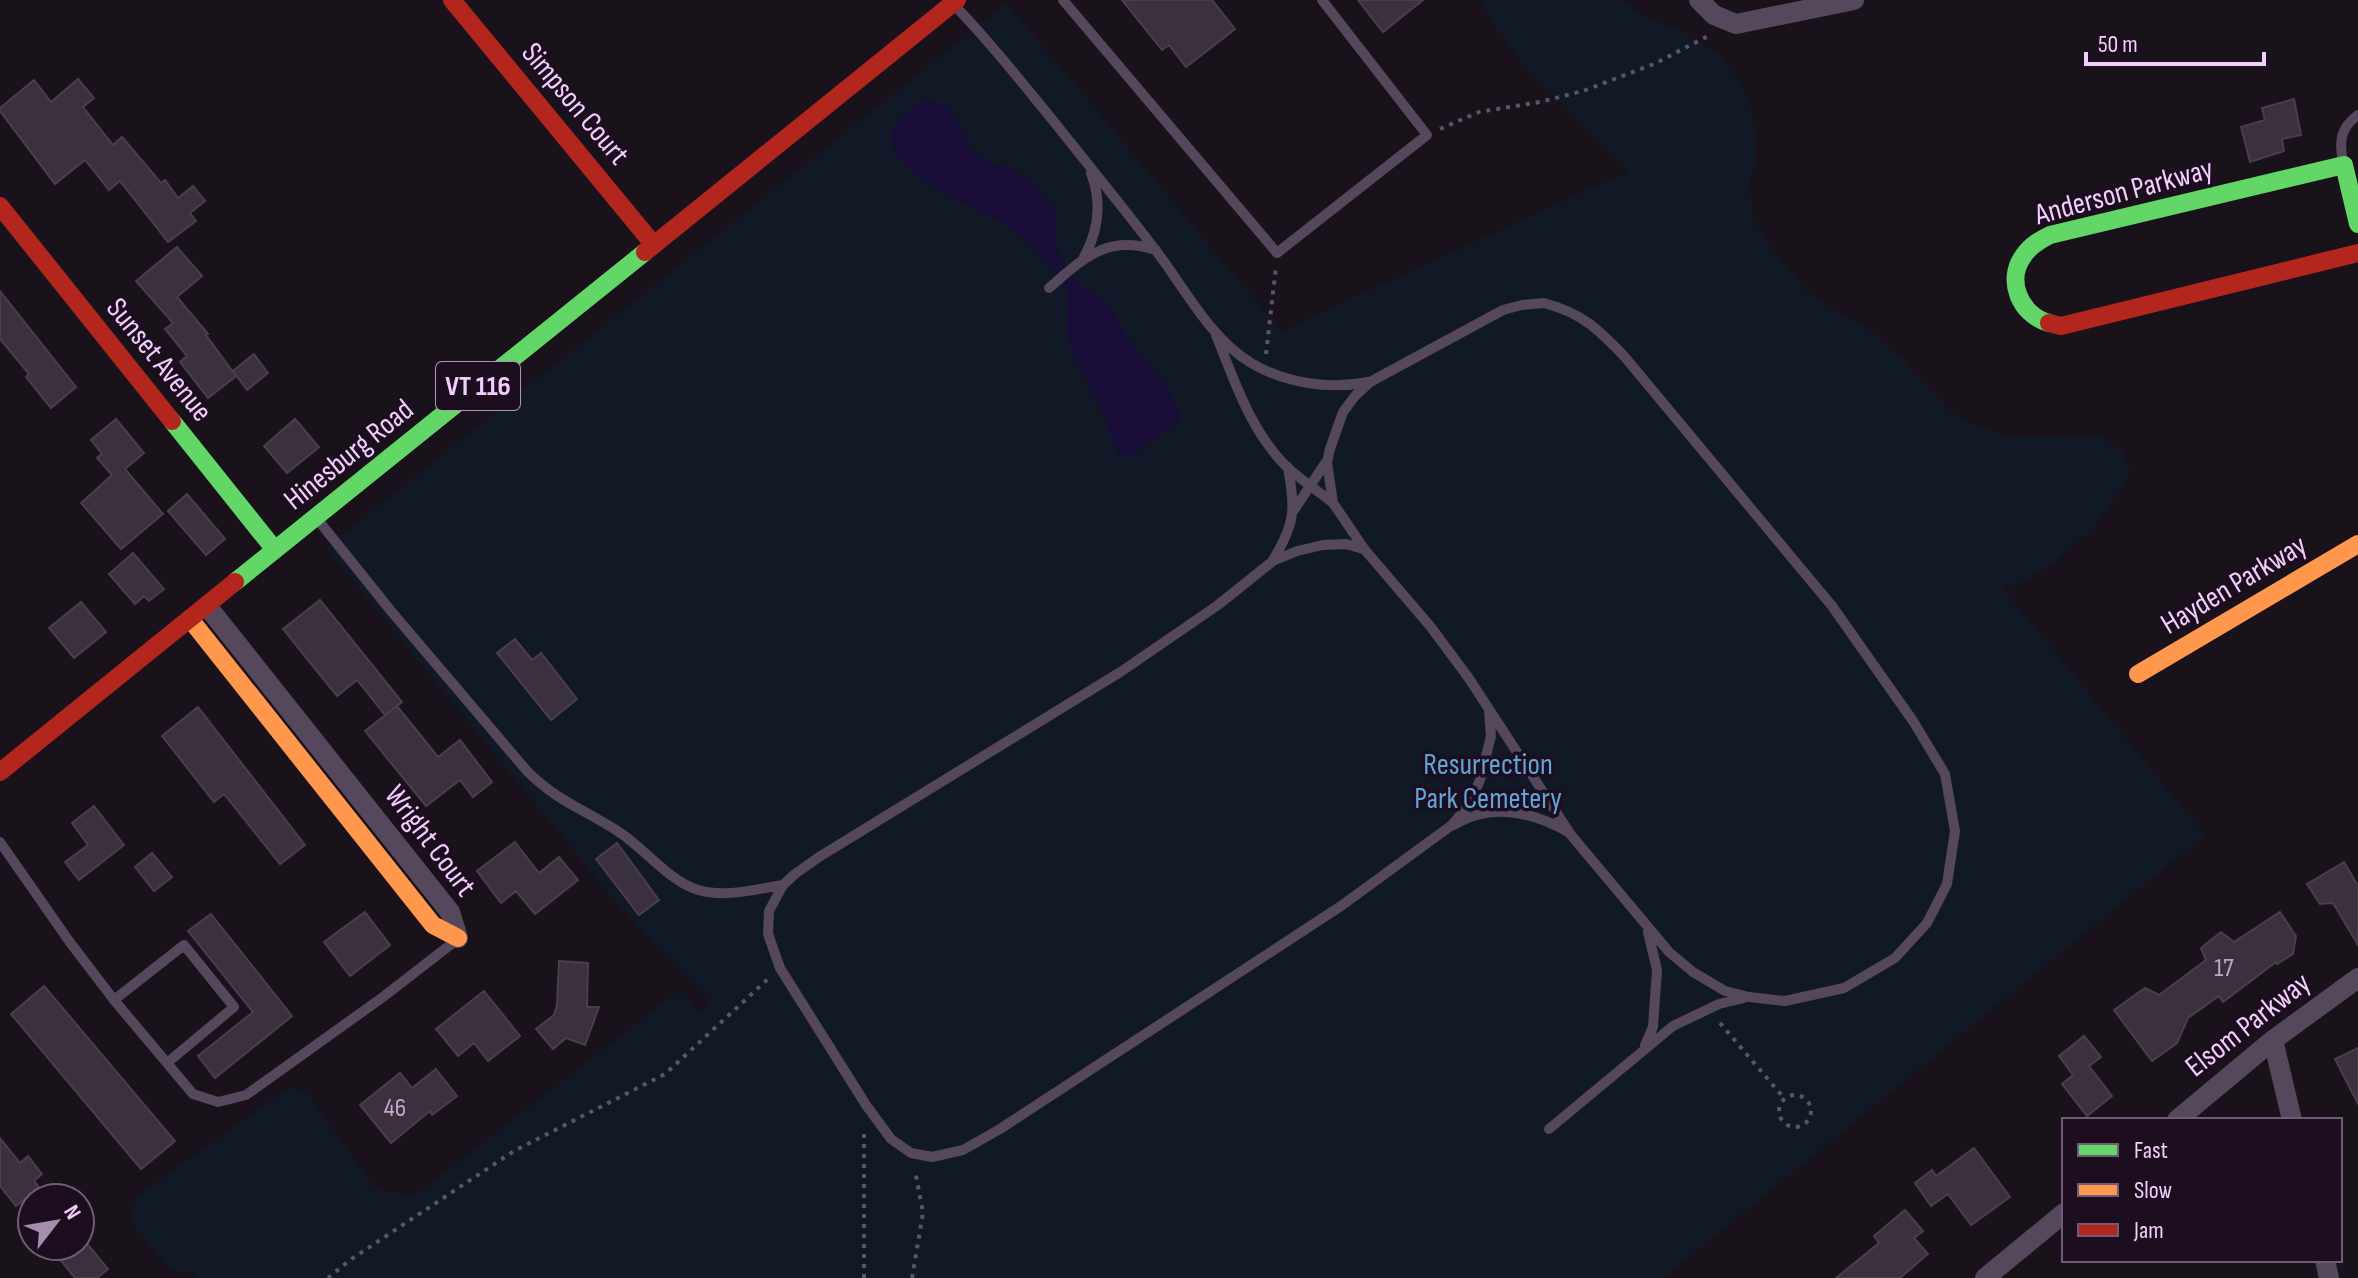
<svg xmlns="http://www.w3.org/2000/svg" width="2358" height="1278" font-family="'Sofia Sans Condensed',sans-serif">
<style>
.green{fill:#121926}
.water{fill:#1a0d37}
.building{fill:#3b303d;stroke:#4c3c4e;stroke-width:2}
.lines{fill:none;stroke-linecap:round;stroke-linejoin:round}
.path{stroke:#59556a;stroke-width:4;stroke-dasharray:4 6;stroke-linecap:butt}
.lane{stroke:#55475c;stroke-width:10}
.street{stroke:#55475c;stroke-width:20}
.fast{stroke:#63d668;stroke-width:18}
.slow{stroke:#ff974d;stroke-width:18}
.jam{stroke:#b3261e;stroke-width:18}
.labels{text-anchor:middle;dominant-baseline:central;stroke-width:7;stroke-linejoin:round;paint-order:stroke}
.number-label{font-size:26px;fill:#c4a6cc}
.shield{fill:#1c0e1f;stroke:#b294ba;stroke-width:2}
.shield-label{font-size:28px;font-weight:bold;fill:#f2cefc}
.street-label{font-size:30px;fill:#f2cefc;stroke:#1c0e1f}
.park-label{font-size:30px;fill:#60a5d7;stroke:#1c0e1f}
</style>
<rect width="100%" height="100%" fill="#19121b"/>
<path class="green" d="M 1480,0 L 1621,0 L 1646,17 L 1685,33 L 1720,56 L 1741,84 L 1751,107 L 1756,140 L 1755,166 L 1750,178 L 1752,218 L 1777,255 L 1806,290 L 1841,314 L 1869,329 L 1901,358 L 1952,412 L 1981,428 L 2008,436 L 2100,435 L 2124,453 L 2130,469 L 2125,484 L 2094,527 L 2054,563 L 2017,585 L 2001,586 L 2205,835 L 1664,1278 L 198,1278 L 193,1273 L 170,1270 L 131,1222 L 136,1197 L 288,1088 L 307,1092 L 376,1189 L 414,1196 L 681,989 L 700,1013 L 711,1003 L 634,924 L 326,548 L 1007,3 L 1281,331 L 1629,171 L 1526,68 L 1494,25 Z"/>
<path class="water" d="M 936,101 L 948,107 L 953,114 L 970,147 L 977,155 L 991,164 L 1006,166 L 1014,171 L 1032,183 L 1052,206 L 1057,216 L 1055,242 L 1059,255 L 1081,286 L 1107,302 L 1132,345 L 1167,387 L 1179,412 L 1180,419 L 1175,426 L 1158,436 L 1129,457 L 1120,456 C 1112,442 1108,426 1102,411 C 1092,387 1072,359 1067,333 C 1066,324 1068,313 1069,303 C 1070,288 1056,273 1047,262 C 1036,249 1020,233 1006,225 C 976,209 899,177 891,141 C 888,127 912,106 924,102 C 925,102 936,101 936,101 Z"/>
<path class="building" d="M 1122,0 L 1212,0 L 1235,29 L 1186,67 L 1169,45 L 1162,50 Z
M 1358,0 L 1423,0 L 1383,32 Z
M 78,79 L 94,98 L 83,107 L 113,145 L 122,137 L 161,183 L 165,180 L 178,198 L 193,186 L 205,201 L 190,213 L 196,221 L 168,242 L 120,181 L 109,190 L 85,160 L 55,184 L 0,111 L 0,108 L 34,80 L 51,102 Z
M 2294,99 L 2301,135 L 2282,139 L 2284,151 L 2250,162 L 2241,127 L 2265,120 L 2262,108 Z
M 177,247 L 202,276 L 177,297 L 208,334 L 206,335 L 236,376 L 208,398 L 180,362 L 187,356 L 165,329 L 173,323 L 136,281 Z
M 0,291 L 76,387 L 51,408 L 26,377 L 29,374 L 0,339 Z
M 254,354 L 268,373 L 247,390 L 233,371 Z
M 116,419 L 144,453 L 125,469 L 163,514 L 121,549 L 81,503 L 112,475 L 97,458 L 102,454 L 91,440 Z
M 295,419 L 319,447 L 287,473 L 264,446 Z
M 187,494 L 225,539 L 206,555 L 168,511 Z
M 133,553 L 164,589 L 149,601 L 144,596 L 135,604 L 109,574 Z
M 320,600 L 402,702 L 385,715 L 357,680 L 337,696 L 283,629 Z
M 81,602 L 106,632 L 74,658 L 49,628 Z
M 515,639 L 532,660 L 541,653 L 577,699 L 551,720 L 497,653 Z
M 397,706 L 438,757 L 460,740 L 492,782 L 473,797 L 460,780 L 426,806 L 365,731 Z
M 198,707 L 305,845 L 280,864 L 224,794 L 214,802 L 162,736 Z
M 94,806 L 124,845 L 79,880 L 65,862 L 88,845 L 72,823 Z
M 515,842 L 539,873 L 559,857 L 578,880 L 535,914 L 516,891 L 501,903 L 477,871 Z
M 617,843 L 659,900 L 639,915 L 596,859 Z
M 152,853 L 172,877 L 154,891 L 135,867 Z
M 2344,862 L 2358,886 L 2358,945 L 2333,903 L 2320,904 L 2307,884 Z
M 365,912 L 390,945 L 350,976 L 324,942 Z
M 2280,912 L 2296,936 L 2293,954 L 2277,964 L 2276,962 L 2223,1002 L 2219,996 L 2188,1018 L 2177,1043 L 2152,1061 L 2114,1010 L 2145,988 L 2159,995 L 2206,960 L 2201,948 L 2221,932 L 2234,942 Z
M 211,914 L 292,1016 L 215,1078 L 198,1056 L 253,1012 L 188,931 Z
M 559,961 L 588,963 L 587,1007 L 599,1007 L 585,1045 L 566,1038 L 553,1049 L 536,1029 L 554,1015 L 557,1005 Z
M 44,986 L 175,1141 L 141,1169 L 11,1014 Z
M 484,991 L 520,1036 L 488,1061 L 474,1043 L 458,1056 L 436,1029 Z
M 2084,1036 L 2101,1057 L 2089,1066 L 2112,1096 L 2087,1116 L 2062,1084 L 2073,1075 L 2059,1056 Z
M 2358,1048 L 2358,1104 L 2335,1059 Z
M 436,1069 L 457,1096 L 432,1115 L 430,1111 L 391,1143 L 360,1105 L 400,1073 L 412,1088 Z
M 0,1138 L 20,1163 L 28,1156 L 42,1174 L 34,1181 L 39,1187 L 16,1206 L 0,1186 Z
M 1974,1148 L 2010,1197 L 1971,1225 L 1948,1194 L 1931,1206 L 1915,1183 L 1932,1170 L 1936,1176 Z
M 1905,1210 L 1923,1231 L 1914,1238 L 1928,1254 L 1900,1278 L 1836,1278 L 1879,1243 L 1874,1236 Z
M 80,1235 L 108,1269 L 97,1278 L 75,1278 L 49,1246 L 80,1246 Z"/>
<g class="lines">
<path class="path" d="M 1440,129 L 1479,112 L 1540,102 L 1583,91 L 1654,64 L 1710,35
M 1266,354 L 1276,267
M 1720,1023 L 1784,1098
M1779 1111a16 16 0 1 1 32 0a16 16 0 1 1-32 0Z
M 328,1278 L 350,1260 L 514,1151 L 665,1074 L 769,978
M 864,1278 L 864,1131
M 912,1278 L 923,1213 L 915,1170"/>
<path class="lane" d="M 1063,0 L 1277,253 L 1427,135 L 1322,0
M 956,7 C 992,44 1023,84 1055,123 C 1089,166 1124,208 1157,252 C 1185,289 1210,338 1251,363 C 1285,383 1329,390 1368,382
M 2343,162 C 2339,142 2340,128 2358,115
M 1084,257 C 1099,230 1102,202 1091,173
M 1049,288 C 1084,258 1107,234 1156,250
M 1544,303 C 1582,313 1598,329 1624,356 L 1832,606 L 1913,721 L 1945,774 L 1955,831 L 1947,884 L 1927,923 L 1895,958 L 1844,988 L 1785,1001 L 1749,997 L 1725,991 L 1693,972 L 1669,952 L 1571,835 L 1468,677 L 1430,626 L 1365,550 L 1333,503 L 1327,462 L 1330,449 L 1343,412 L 1355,396 L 1370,382 L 1503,310 L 1522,305 Z
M 1216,335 C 1235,382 1251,433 1289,469 C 1303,481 1319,492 1333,503
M 1294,510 L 1326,462
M 318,520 L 391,611 L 527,771 C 558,802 584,809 619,832 C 644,848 669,881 698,890 C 725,898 756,889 783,885
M 1363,549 L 1346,544 L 1323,545 L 1297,551 L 1273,561 L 1218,605 L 1122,671 L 819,857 L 795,874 L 783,885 L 769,911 L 768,934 L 780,968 L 866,1105 L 891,1139 L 911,1153 L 932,1157 L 963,1150 L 1000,1129 L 1341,906 L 1452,825 L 1470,803 L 1480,780 L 1491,736 L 1489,711
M 1273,560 C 1296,522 1295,510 1288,467
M 1454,825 C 1461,821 1469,817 1477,815 C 1508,806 1542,817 1568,832
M 0,842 L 69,941 L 114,1000 L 193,1094 L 218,1102 L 246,1095 L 383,997 L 454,942
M 114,1000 L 184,945 L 234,1007 L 167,1063
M 1645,1045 L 1653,1027 L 1657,970 L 1648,932
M 1549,1129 L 1673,1026 L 1719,1004 L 1744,998"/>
<path class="street" d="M 1699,0 L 1714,15 L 1736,24 L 1854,0
M 207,606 L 450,912 L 458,938
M 2273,1040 L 2292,1120
M 2177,1120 L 2273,1040 L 2358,978
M 2325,1260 L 2329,1278
M 1985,1278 L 2064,1213"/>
<path class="fast" d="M 2049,323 C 2020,315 2005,280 2024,255 C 2031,245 2040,240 2050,235 L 2344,165 L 2358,224
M 172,421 L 275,550
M 235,582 L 645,252"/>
<path class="slow" d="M 190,619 L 433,925 L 458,938
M 2138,674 L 2358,544"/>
<path class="jam" d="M 452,0 L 654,245
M 0,206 L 172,421
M 645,252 L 957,0
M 2049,323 L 2061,326 L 2358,253
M 0,772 L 235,582"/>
</g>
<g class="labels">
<g class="number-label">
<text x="2224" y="968">17</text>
<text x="395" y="1108">46</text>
</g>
<rect class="shield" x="436" y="362" width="84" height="48" rx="6"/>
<g class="shield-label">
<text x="478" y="386">VT 116</text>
</g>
<g class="street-label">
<text transform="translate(575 104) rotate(50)">Simpson Court</text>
<text transform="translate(2124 192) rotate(-15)">Anderson Parkway</text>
<text transform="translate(159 360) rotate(51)">Sunset Avenue</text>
<text transform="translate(349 455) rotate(-39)">Hinesburg Road</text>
<text transform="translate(2234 585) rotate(-31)">Hayden Parkway</text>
<text transform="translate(430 841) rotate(53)">Wright Court</text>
<text transform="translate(2248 1025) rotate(-38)">Elsom Parkway</text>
</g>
<g class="park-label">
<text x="1488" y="765">Resurrection<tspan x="1488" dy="34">Park Cemetery</tspan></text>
</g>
</g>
<rect x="2062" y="1118" width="280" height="144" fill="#1c0e1f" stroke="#725b77" stroke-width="2"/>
<rect x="2078" y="1144" width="40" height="12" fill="#63d668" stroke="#725b77" stroke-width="2"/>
<text x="2134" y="1158" font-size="24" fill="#f2cefc">Fast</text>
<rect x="2078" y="1184" width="40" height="12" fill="#ff974d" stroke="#725b77" stroke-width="2"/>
<text x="2134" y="1198" font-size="24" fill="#f2cefc">Slow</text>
<rect x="2078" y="1224" width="40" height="12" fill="#b3261e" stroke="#725b77" stroke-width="2"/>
<text x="2134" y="1238" font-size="24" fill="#f2cefc">Jam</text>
<g transform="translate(56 1222) rotate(59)"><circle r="38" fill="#1c0e1f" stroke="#725b77" stroke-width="2"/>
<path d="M0-6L14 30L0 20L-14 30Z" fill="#a68cad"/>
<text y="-12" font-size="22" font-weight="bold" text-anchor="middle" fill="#f2cefc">N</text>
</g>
<path d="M2086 52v12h178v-12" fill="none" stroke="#f2cefc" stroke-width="4"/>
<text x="2098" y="52" font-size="24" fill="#f2cefc" stroke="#1c0e1f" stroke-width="6" paint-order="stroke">50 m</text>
</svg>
